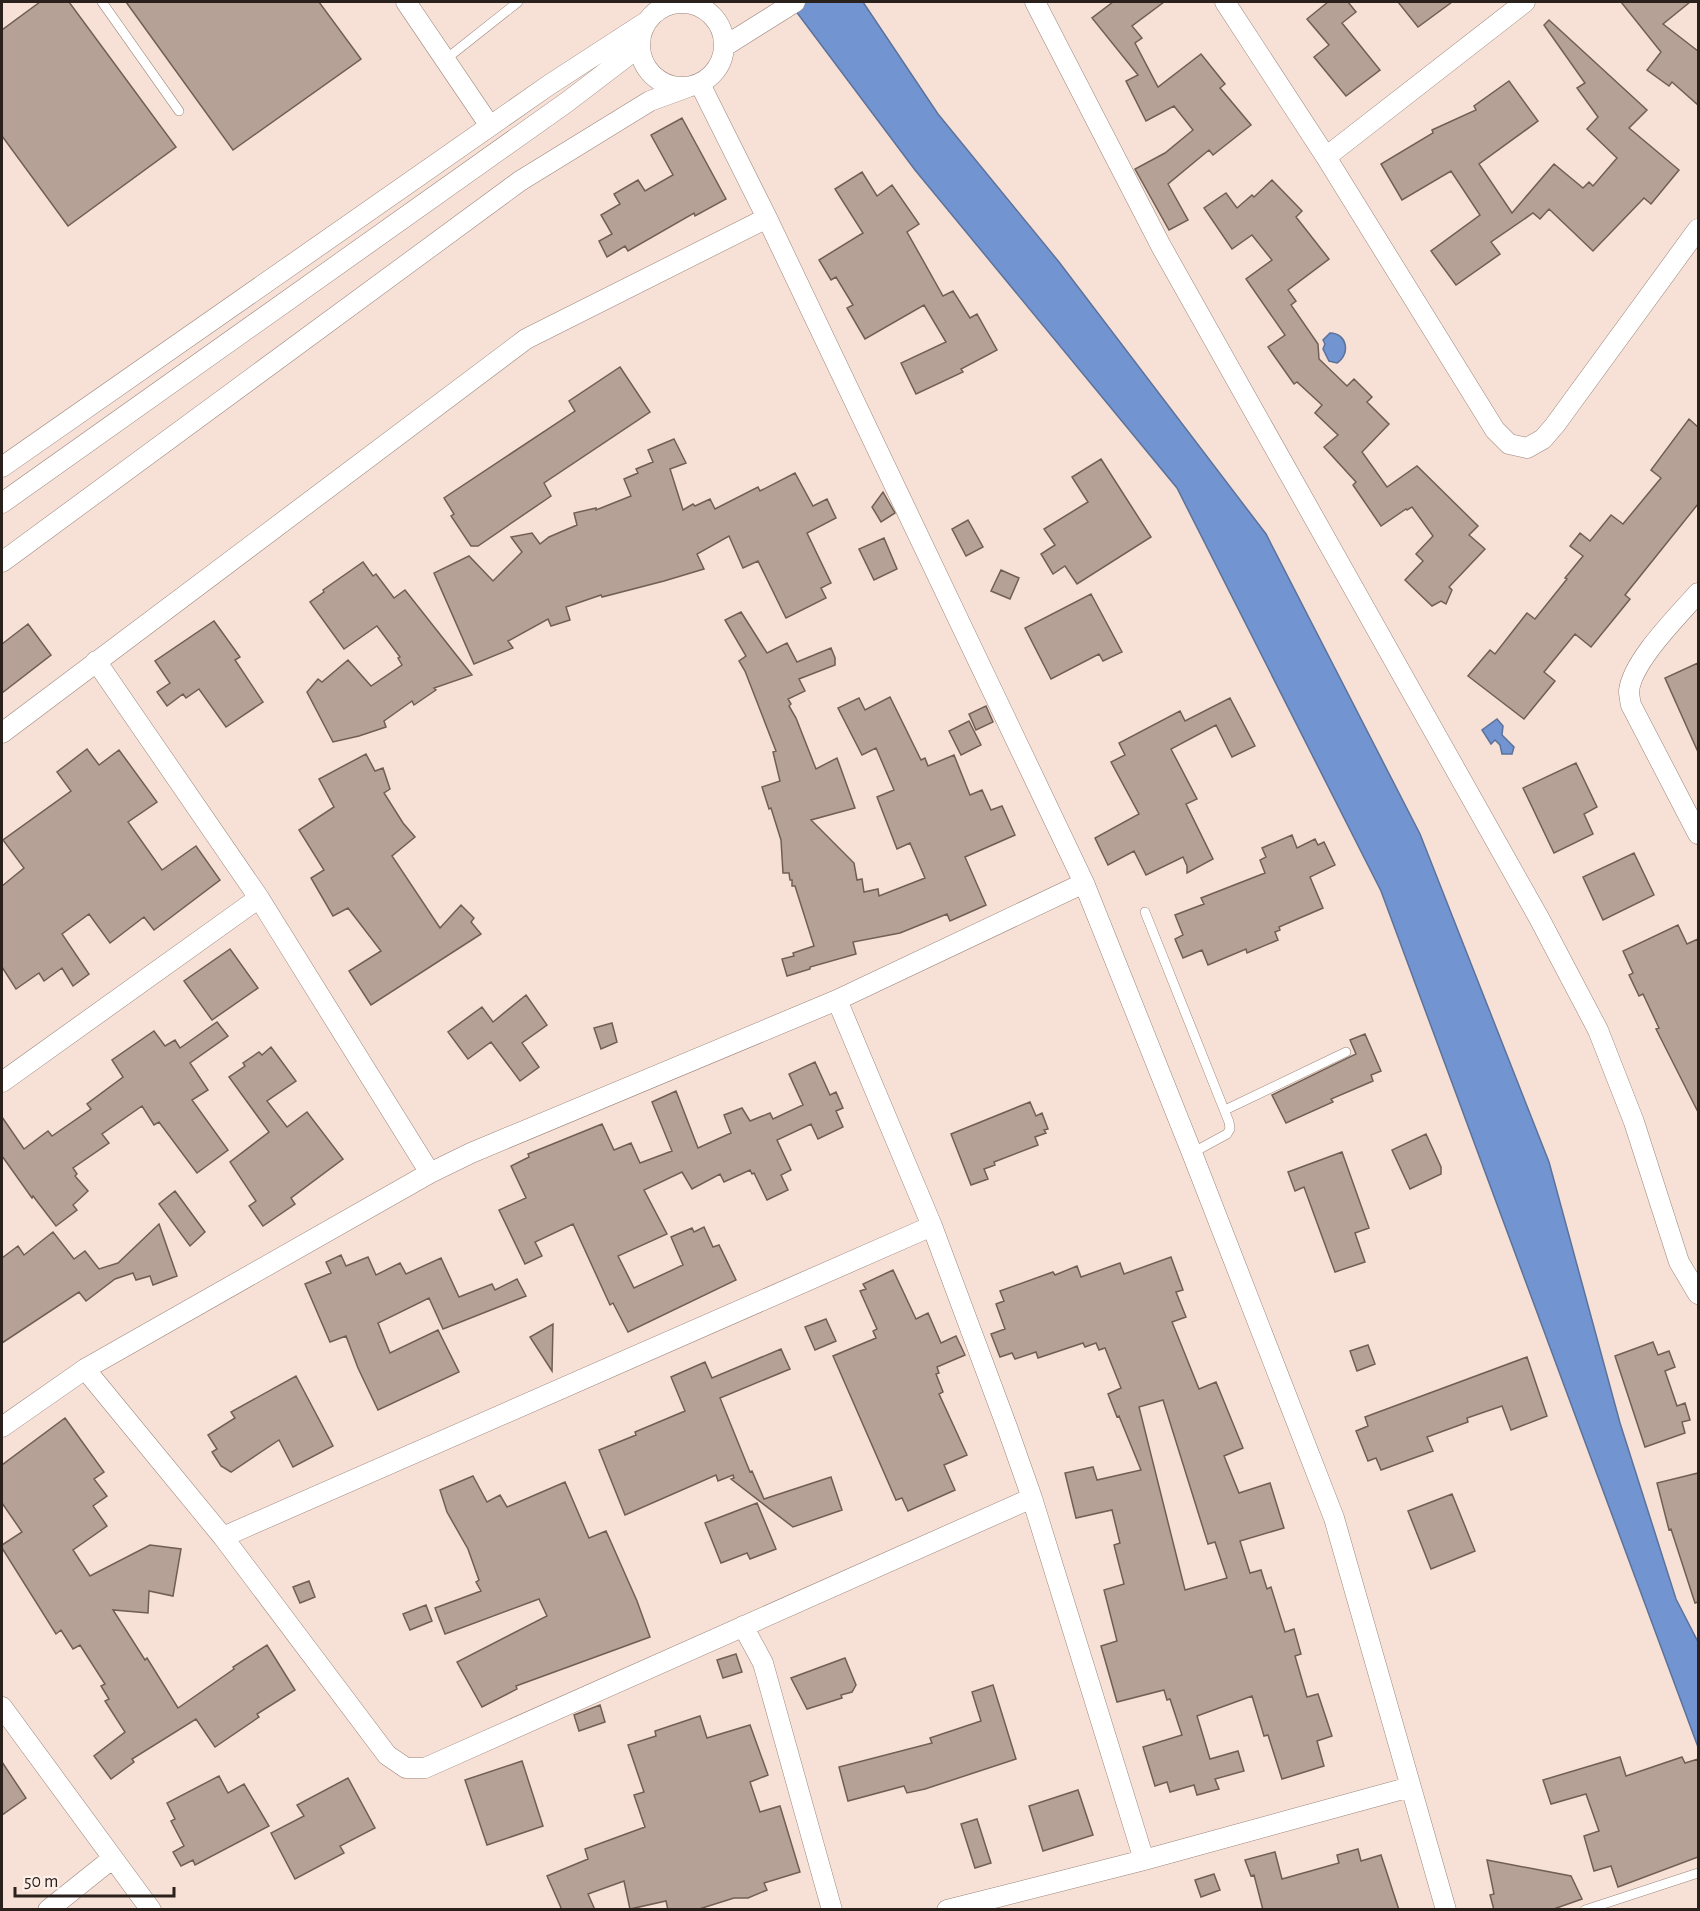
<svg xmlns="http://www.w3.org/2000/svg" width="1700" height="1911" font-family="'Alegreya Sans',sans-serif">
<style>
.water{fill:#7295d1;stroke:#5c729b;stroke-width:1.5}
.building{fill:#b6a196;stroke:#715f54;stroke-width:1.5;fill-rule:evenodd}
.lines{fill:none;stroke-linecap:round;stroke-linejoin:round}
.lane-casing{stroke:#9b867c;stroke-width:10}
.street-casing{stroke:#9b867c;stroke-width:21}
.lane{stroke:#fff;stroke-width:9}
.street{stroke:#fff;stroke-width:20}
</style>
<rect width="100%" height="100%" fill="#f7e0d5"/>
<path class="water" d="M 789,2 L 863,2 L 938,114 L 1059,262 L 1266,534 L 1420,834 L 1549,1162 L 1620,1423 L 1676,1599 L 1698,1642 L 1698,1747 L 1381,891 L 1177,488 L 915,170 Z
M 1330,333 C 1347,333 1351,354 1337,363 L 1329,361 L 1323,349 L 1325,344 L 1323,340 Z
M 1497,719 L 1503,726 L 1502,735 L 1514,747 L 1512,754 L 1502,754 L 1500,745 L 1495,740 L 1491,744 L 1482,730 Z"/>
<path class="building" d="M 40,2 L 69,2 L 176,147 L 68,226 L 2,136 L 2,30 Z
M 126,2 L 319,2 L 361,59 L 233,150 Z
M 1113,2 L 1164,2 L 1132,26 L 1142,38 L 1135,43 L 1158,87 L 1201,54 L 1225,84 L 1220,88 L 1251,125 L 1213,155 L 1209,150 L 1168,184 L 1188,220 L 1169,230 L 1135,169 L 1165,153 L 1193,130 L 1174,106 L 1146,121 L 1126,81 L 1138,75 L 1092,18 Z
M 1328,2 L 1348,2 L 1356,12 L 1342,23 L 1380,70 L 1346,96 L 1314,57 L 1329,45 L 1307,19 Z
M 1398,2 L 1452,2 L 1418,27 Z
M 1621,2 L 1690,2 L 1663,24 L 1698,51 L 1698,105 L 1672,82 L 1669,86 L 1647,70 L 1661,52 Z
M 1549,20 L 1647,110 L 1629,128 L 1679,170 L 1651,204 L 1644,198 L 1593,251 L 1549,209 L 1540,219 L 1533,213 L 1491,242 L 1500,254 L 1456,285 L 1431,251 L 1480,215 L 1451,171 L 1402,200 L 1381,164 L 1433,133 L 1432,130 L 1476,110 L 1474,106 L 1509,81 L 1538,121 L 1479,164 L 1512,213 L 1554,164 L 1583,188 L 1589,182 L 1593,186 L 1617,158 L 1587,129 L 1598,117 L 1577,88 L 1585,83 L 1544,25 Z
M 682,118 L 726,199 L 695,216 L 694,213 L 628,251 L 625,246 L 607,257 L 599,241 L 612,234 L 601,215 L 620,204 L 614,194 L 638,180 L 645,191 L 673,175 L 651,135 Z
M 862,172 L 877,196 L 892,185 L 919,224 L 907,232 L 943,296 L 953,291 L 970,318 L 977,314 L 997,350 L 961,369 L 963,372 L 916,394 L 901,363 L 946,342 L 924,305 L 865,339 L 847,308 L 853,305 L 836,277 L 831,280 L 819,260 L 863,233 L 835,189 Z
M 1272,180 L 1302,211 L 1296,217 L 1329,259 L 1288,290 L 1296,301 L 1291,305 L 1318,344 L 1319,359 L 1347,386 L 1354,379 L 1372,397 L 1367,402 L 1389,424 L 1362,452 L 1387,487 L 1417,466 L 1478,526 L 1469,535 L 1485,549 L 1449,587 L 1452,590 L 1446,604 L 1441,601 L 1432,606 L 1405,580 L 1423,561 L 1416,554 L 1433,536 L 1412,507 L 1407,510 L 1406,509 L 1381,526 L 1353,485 L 1356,482 L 1324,447 L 1338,435 L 1315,413 L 1322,405 L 1297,382 L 1294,384 L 1268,347 L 1285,335 L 1246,279 L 1272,260 L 1252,235 L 1232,249 L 1204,208 L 1226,193 L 1237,208 L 1252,195 L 1254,197 Z
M 620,367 L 650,412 L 544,483 L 551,496 L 478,546 L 471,546 L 451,516 L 454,514 L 444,498 L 575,411 L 569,401 Z
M 1689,419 L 1698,427 L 1698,504 L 1625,595 L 1630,599 L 1591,647 L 1575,634 L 1544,672 L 1555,681 L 1524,719 L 1468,676 L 1490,650 L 1495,654 L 1527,613 L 1535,619 L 1567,579 L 1565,578 L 1583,556 L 1570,546 L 1580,533 L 1590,541 L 1611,515 L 1623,524 L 1661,478 L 1651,470 Z
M 674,439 L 686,463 L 670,469 L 683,510 L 693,504 L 695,506 L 710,499 L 715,509 L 758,487 L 760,491 L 795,473 L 813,506 L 827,499 L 836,518 L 807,533 L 831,583 L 821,588 L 826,598 L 786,618 L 758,561 L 743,568 L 729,536 L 697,554 L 704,569 L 664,581 L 602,597 L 601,595 L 566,607 L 570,620 L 551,626 L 548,619 L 508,641 L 513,648 L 474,664 L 434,573 L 469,556 L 493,581 L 522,552 L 511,537 L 532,533 L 540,544 L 549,537 L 577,525 L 574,513 L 596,508 L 596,510 L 631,496 L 624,479 L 638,473 L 636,469 L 653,462 L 648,450 Z
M 1101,459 L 1151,537 L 1077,584 L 1065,566 L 1053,574 L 1041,554 L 1055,545 L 1044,529 L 1088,502 L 1072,477 Z
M 883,492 L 895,513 L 881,522 L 872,507 Z
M 968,520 L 983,547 L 966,556 L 952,529 Z
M 884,538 L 897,569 L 874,580 L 859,549 Z
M 363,562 L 373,576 L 376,574 L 394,598 L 405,590 L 472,675 L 434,688 L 436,690 L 414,705 L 412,701 L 384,721 L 386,727 L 359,736 L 333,742 L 307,692 L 318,679 L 322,682 L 348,660 L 371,686 L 402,665 L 398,658 L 400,657 L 377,626 L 344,649 L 310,602 L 324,592 L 323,590 Z
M 1001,570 L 1019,578 L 1010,599 L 991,591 Z
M 1091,594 L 1122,652 L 1103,661 L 1099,654 L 1051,679 L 1025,628 Z
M 741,612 L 767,653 L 787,643 L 797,662 L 831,648 L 835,658 L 835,665 L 799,679 L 805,691 L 788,699 L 791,704 L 789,706 L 796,718 L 816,769 L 837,758 L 855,808 L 811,820 L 854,863 L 857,880 L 862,879 L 864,892 L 878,889 L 879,896 L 925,878 L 910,843 L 897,849 L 877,797 L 894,790 L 876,748 L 862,755 L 838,708 L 859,698 L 865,710 L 890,697 L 921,760 L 925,758 L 928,766 L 954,755 L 970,795 L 982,790 L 991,810 L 1002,806 L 1015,835 L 965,857 L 986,905 L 950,921 L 947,914 L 900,933 L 853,942 L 856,954 L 810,967 L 810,969 L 787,976 L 782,959 L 794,956 L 793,953 L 814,946 L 795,886 L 792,886 L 792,880 L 790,880 L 789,873 L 783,873 L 781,840 L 771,808 L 769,809 L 762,787 L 780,781 L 773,752 L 776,751 L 745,671 L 739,661 L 746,656 L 725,620 Z
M 214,621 L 240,657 L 235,660 L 263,702 L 226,727 L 199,689 L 186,698 L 183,694 L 167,706 L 157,692 L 170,683 L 155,661 Z
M 28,624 L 51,655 L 2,693 L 2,644 Z
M 1698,663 L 1698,752 L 1665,678 Z
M 1230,698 L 1255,746 L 1232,757 L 1216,725 L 1171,749 L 1197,799 L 1186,804 L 1213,859 L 1187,873 L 1187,866 L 1183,857 L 1146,875 L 1134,851 L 1108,865 L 1095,838 L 1139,814 L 1111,762 L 1125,755 L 1119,743 L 1180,711 L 1185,721 Z
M 986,706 L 993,722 L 976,730 L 969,714 Z
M 969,721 L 981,745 L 961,755 L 949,731 Z
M 87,749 L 99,765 L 119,750 L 157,802 L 128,822 L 162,870 L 196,846 L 220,880 L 154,930 L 144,917 L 110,943 L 89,914 L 62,934 L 89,974 L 73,986 L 62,968 L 44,981 L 39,973 L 16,989 L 2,967 L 2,886 L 24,868 L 3,840 L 71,791 L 57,772 Z
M 366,754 L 375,771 L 383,768 L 390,789 L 384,793 L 403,823 L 415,837 L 392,856 L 440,928 L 461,905 L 474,918 L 471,922 L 481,934 L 371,1005 L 349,971 L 381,951 L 348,908 L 333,916 L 311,878 L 324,870 L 299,830 L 334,807 L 319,779 Z
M 1576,763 L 1597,807 L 1584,814 L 1593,834 L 1554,853 L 1523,788 Z
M 1292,835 L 1297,848 L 1315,839 L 1318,845 L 1324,842 L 1335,865 L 1310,877 L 1323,908 L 1279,927 L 1280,930 L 1275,932 L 1278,940 L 1247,953 L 1246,949 L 1208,965 L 1202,950 L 1183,958 L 1175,939 L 1183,935 L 1175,915 L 1204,904 L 1201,898 L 1265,873 L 1260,860 L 1266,857 L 1262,848 Z
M 1634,853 L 1654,895 L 1603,920 L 1583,877 Z
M 1678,925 L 1687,944 L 1698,939 L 1698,1112 L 1656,1029 L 1659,1028 L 1643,994 L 1639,996 L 1629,975 L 1633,973 L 1623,951 Z
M 230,949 L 258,988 L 212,1020 L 184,981 Z
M 526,995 L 547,1025 L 522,1043 L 539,1067 L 520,1081 L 491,1042 L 468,1059 L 448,1032 L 482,1007 L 493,1022 Z
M 217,1022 L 228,1036 L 190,1063 L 208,1090 L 192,1100 L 228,1150 L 197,1173 L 159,1122 L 154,1125 L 142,1106 L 102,1134 L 109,1143 L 73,1168 L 77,1174 L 75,1176 L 88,1191 L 73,1205 L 77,1210 L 56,1226 L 33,1196 L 32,1198 L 2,1156 L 2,1117 L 24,1149 L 48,1131 L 52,1136 L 91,1109 L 87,1104 L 123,1077 L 112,1060 L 154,1031 L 165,1046 L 175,1040 L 180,1048 Z
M 612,1023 L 617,1042 L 601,1049 L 594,1028 Z
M 1365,1034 L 1381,1071 L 1371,1075 L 1373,1081 L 1331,1099 L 1333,1102 L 1286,1123 L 1272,1095 L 1356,1054 L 1350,1040 Z
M 271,1047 L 296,1081 L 267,1101 L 287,1127 L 307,1112 L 343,1159 L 291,1198 L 295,1204 L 263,1226 L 249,1206 L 256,1201 L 230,1162 L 269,1132 L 229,1077 L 245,1066 L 243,1063 L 259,1052 L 262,1055 Z
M 815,1062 L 830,1095 L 836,1092 L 843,1108 L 836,1111 L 843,1127 L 818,1139 L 811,1124 L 777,1140 L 791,1170 L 781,1175 L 788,1190 L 767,1200 L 754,1173 L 752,1174 L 750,1170 L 724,1182 L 720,1174 L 692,1189 L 682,1172 L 644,1190 L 667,1234 L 618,1256 L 634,1288 L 683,1265 L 671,1237 L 692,1228 L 694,1232 L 704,1227 L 713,1247 L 719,1245 L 736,1280 L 628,1332 L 613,1303 L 610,1305 L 573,1224 L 535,1242 L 542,1256 L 525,1264 L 499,1210 L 526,1198 L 511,1166 L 529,1157 L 528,1154 L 602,1124 L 614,1150 L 631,1143 L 640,1163 L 672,1151 L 652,1102 L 676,1091 L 698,1148 L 731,1133 L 724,1115 L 742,1108 L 750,1121 L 770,1113 L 773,1119 L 803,1105 L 789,1074 Z
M 1030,1102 L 1036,1116 L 1042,1113 L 1048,1129 L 1044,1130 L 1046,1133 L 1035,1137 L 1038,1145 L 994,1162 L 995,1165 L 984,1169 L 988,1179 L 971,1185 L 951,1134 Z
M 1426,1134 L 1441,1167 L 1441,1174 L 1410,1189 L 1392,1150 Z
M 1342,1152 L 1369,1228 L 1355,1233 L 1365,1262 L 1335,1272 L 1304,1187 L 1295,1191 L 1288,1172 Z
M 175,1191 L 205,1232 L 190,1246 L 159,1204 Z
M 159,1224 L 177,1276 L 153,1285 L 150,1276 L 136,1280 L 133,1273 L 115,1279 L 86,1301 L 79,1292 L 2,1343 L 2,1258 L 18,1246 L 24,1255 L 53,1232 L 74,1259 L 85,1251 L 99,1269 L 118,1263 Z
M 341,1255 L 346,1266 L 368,1257 L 376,1275 L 400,1263 L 406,1274 L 441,1258 L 459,1297 L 492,1284 L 495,1290 L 517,1279 L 526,1296 L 443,1329 L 429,1298 L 378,1323 L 390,1353 L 438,1330 L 459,1372 L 378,1410 L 358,1368 L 346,1336 L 330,1342 L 305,1284 L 331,1273 L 326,1262 Z
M 1171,1257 L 1183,1290 L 1176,1292 L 1186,1317 L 1172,1322 L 1199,1389 L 1216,1382 L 1243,1448 L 1224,1456 L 1239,1493 L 1270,1483 L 1284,1528 L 1240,1541 L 1250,1573 L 1261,1570 L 1267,1589 L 1271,1587 L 1285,1632 L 1294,1629 L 1301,1654 L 1295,1656 L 1307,1697 L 1318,1694 L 1332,1736 L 1317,1741 L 1324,1766 L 1282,1779 L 1268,1735 L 1264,1736 L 1252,1696 L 1197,1716 L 1210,1759 L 1238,1751 L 1244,1771 L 1215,1779 L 1219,1789 L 1197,1795 L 1194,1785 L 1170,1792 L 1167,1782 L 1155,1786 L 1143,1747 L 1182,1735 L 1170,1699 L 1167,1700 L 1164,1690 L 1117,1702 L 1101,1646 L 1117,1641 L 1104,1590 L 1124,1584 L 1114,1545 L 1120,1543 L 1112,1510 L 1076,1518 L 1065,1473 L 1093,1467 L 1097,1480 L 1141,1470 L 1119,1416 L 1117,1417 L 1108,1394 L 1121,1388 L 1105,1348 L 1099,1350 L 1096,1343 L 1085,1347 L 1083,1343 L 1038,1358 L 1036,1352 L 1015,1359 L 1012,1353 L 1000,1357 L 991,1334 L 1005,1329 L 996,1304 L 1004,1301 L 1000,1291 L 1053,1272 L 1055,1275 L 1077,1266 L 1081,1277 L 1120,1263 L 1124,1274 ZM 1163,1400 L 1208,1544 L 1215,1542 L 1227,1578 L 1185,1590 L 1139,1407 Z
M 893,1270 L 916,1319 L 928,1313 L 941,1343 L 956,1336 L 965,1355 L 937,1367 L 939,1373 L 936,1374 L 943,1392 L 939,1394 L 967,1455 L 944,1465 L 955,1490 L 908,1511 L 902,1498 L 896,1500 L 833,1356 L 876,1338 L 873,1331 L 877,1329 L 860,1291 L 866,1289 L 863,1284 Z
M 826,1319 L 836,1341 L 815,1350 L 805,1327 Z
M 553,1324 L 552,1371 L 530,1337 Z
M 1653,1342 L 1658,1355 L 1669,1351 L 1675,1367 L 1665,1371 L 1677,1406 L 1685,1403 L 1690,1420 L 1682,1422 L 1685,1433 L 1645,1447 L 1615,1356 Z
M 1368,1345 L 1375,1364 L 1357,1371 L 1350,1351 Z
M 781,1349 L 790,1369 L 720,1398 L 750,1472 L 752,1471 L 764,1499 L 831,1477 L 842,1510 L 793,1527 L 731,1479 L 734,1478 L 733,1475 L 718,1481 L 716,1475 L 625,1515 L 599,1450 L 636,1435 L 635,1432 L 685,1411 L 671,1377 L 705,1362 L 712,1378 Z
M 1527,1357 L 1547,1416 L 1511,1430 L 1502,1406 L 1467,1418 L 1468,1422 L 1427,1437 L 1433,1451 L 1381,1470 L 1376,1458 L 1368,1461 L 1356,1431 L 1368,1426 L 1365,1417 Z
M 296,1376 L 333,1446 L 293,1467 L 279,1440 L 231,1472 L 221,1466 L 212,1452 L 217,1449 L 208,1435 L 235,1418 L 231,1412 Z
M 65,1418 L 104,1472 L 94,1479 L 107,1496 L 93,1506 L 107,1526 L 73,1550 L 90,1576 L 150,1545 L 181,1549 L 173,1596 L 149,1591 L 148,1613 L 113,1610 L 145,1660 L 147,1658 L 178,1708 L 234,1669 L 233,1667 L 267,1645 L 295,1690 L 257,1714 L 259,1717 L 215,1747 L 196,1719 L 132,1759 L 134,1762 L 111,1779 L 94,1756 L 125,1732 L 105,1701 L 109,1699 L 101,1686 L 105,1684 L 80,1645 L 73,1649 L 61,1630 L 56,1634 L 2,1548 L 2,1545 L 22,1532 L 2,1503 L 2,1465 Z
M 1698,1473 L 1698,1602 L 1695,1603 L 1671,1529 L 1669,1530 L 1657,1483 Z
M 473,1476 L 487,1502 L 500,1495 L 507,1507 L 565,1482 L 589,1538 L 606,1531 L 637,1601 L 650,1637 L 516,1686 L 517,1689 L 482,1707 L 457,1662 L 547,1616 L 539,1599 L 445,1634 L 435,1608 L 481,1591 L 476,1582 L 479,1580 L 468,1549 L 447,1512 L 440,1490 Z
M 1452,1494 L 1475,1551 L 1431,1569 L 1408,1511 Z
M 757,1503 L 776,1549 L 750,1559 L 747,1553 L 721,1563 L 705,1523 Z
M 309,1581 L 315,1597 L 300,1603 L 293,1587 Z
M 426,1605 L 432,1621 L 410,1630 L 403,1614 Z
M 736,1654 L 742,1672 L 723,1678 L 717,1660 Z
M 845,1658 L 856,1685 L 852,1692 L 841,1695 L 842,1698 L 807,1709 L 791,1678 Z
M 993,1685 L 1016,1759 L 925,1789 L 907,1793 L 904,1786 L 848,1801 L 839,1767 L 932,1743 L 930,1738 L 981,1721 L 972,1692 Z
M 600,1705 L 605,1722 L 579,1731 L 574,1715 Z
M 700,1716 L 707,1738 L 750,1725 L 768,1775 L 750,1782 L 760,1812 L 780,1806 L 800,1872 L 764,1883 L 767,1890 L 748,1898 L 734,1898 L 696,1910 L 668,1910 L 666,1901 L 630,1909 L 624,1881 L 588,1894 L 595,1910 L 562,1910 L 547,1876 L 588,1859 L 585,1849 L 645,1827 L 634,1795 L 644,1792 L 628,1745 L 656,1736 L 655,1731 Z
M 1620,1757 L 1626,1776 L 1682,1757 L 1685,1763 L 1698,1759 L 1698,1857 L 1618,1887 L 1611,1866 L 1594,1871 L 1584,1836 L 1599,1831 L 1586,1794 L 1551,1804 L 1543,1780 Z
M 522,1761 L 543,1826 L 487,1845 L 465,1780 Z
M 2,1762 L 26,1798 L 2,1815 Z
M 219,1776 L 228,1793 L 244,1784 L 269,1826 L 195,1865 L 193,1860 L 181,1866 L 173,1852 L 184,1846 L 171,1821 L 175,1819 L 167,1803 Z
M 348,1778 L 375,1828 L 340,1846 L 344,1853 L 295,1879 L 271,1833 L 304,1816 L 297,1805 Z
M 1078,1790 L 1093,1835 L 1043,1851 L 1029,1806 Z
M 977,1819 L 991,1863 L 975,1868 L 961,1824 Z
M 1358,1849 L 1361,1861 L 1381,1855 L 1399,1910 L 1263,1910 L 1254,1875 L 1251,1876 L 1245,1860 L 1275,1852 L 1282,1879 L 1339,1863 L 1337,1855 Z
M 1487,1860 L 1571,1876 L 1582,1899 L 1551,1910 L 1494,1910 L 1490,1895 L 1494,1894 Z
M 1214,1874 L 1220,1890 L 1201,1897 L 1195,1880 Z"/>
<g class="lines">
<g class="lane-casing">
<path id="lane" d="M 102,2 L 179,111
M 446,59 L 518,2
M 1145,912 L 1229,1122 L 1230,1129 L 1227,1134 L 1192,1153
M 1225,1110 L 1346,1052
M 1585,1910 L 1698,1873"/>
</g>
<g class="street-casing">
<path id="street" d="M 406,2 L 490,126
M 1035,2 L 1161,246 L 1539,918 L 1598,1030 L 1634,1122 L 1679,1262 L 1698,1294
M 1225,2 L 1326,157 L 1495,430 L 1509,444 L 1527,448 L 1543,439 L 1555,425 L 1698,229
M640 45a42 42 0 1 1 84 0a42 42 0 1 1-84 0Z
M 725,46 L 795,2
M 700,84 L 767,218 L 1084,883 L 1192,1153 L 1334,1518 L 1446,1910
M 1326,157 L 1525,2
M 2,467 L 549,85 L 646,22
M 2,503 L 567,102 L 639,47
M 2,562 L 520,181 L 650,101 L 688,87
M 1698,593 C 1679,615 1632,661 1629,691 C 1629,695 1630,700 1631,705 L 1698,834
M 96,661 L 259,898 L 430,1173
M 2,733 L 526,339 L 767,218
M 837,1000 L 932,1226 L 1007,1427 L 1032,1498 L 1144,1860
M 2,1082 L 259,898
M 85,1369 L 223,1537 L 387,1755 L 406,1768 L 425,1768 L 1032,1498
M 2,1427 L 85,1369 L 430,1173 L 471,1153 L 837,1000 L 1084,883
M 223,1537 L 932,1226
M 743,1626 L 763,1663 L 832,1910
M 2,1707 L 151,1910
M 48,1910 L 113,1858
M 947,1910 L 1144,1860 L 1410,1787"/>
</g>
<use href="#lane" class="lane"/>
<use href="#street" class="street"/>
</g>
<rect width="1700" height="1911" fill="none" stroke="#2a211d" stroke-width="6"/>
<path d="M15 1887v9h159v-9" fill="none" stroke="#2a211d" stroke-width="3"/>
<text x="24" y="1887" font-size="18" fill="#2a211d" stroke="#fdefe8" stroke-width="4.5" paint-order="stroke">50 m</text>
</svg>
